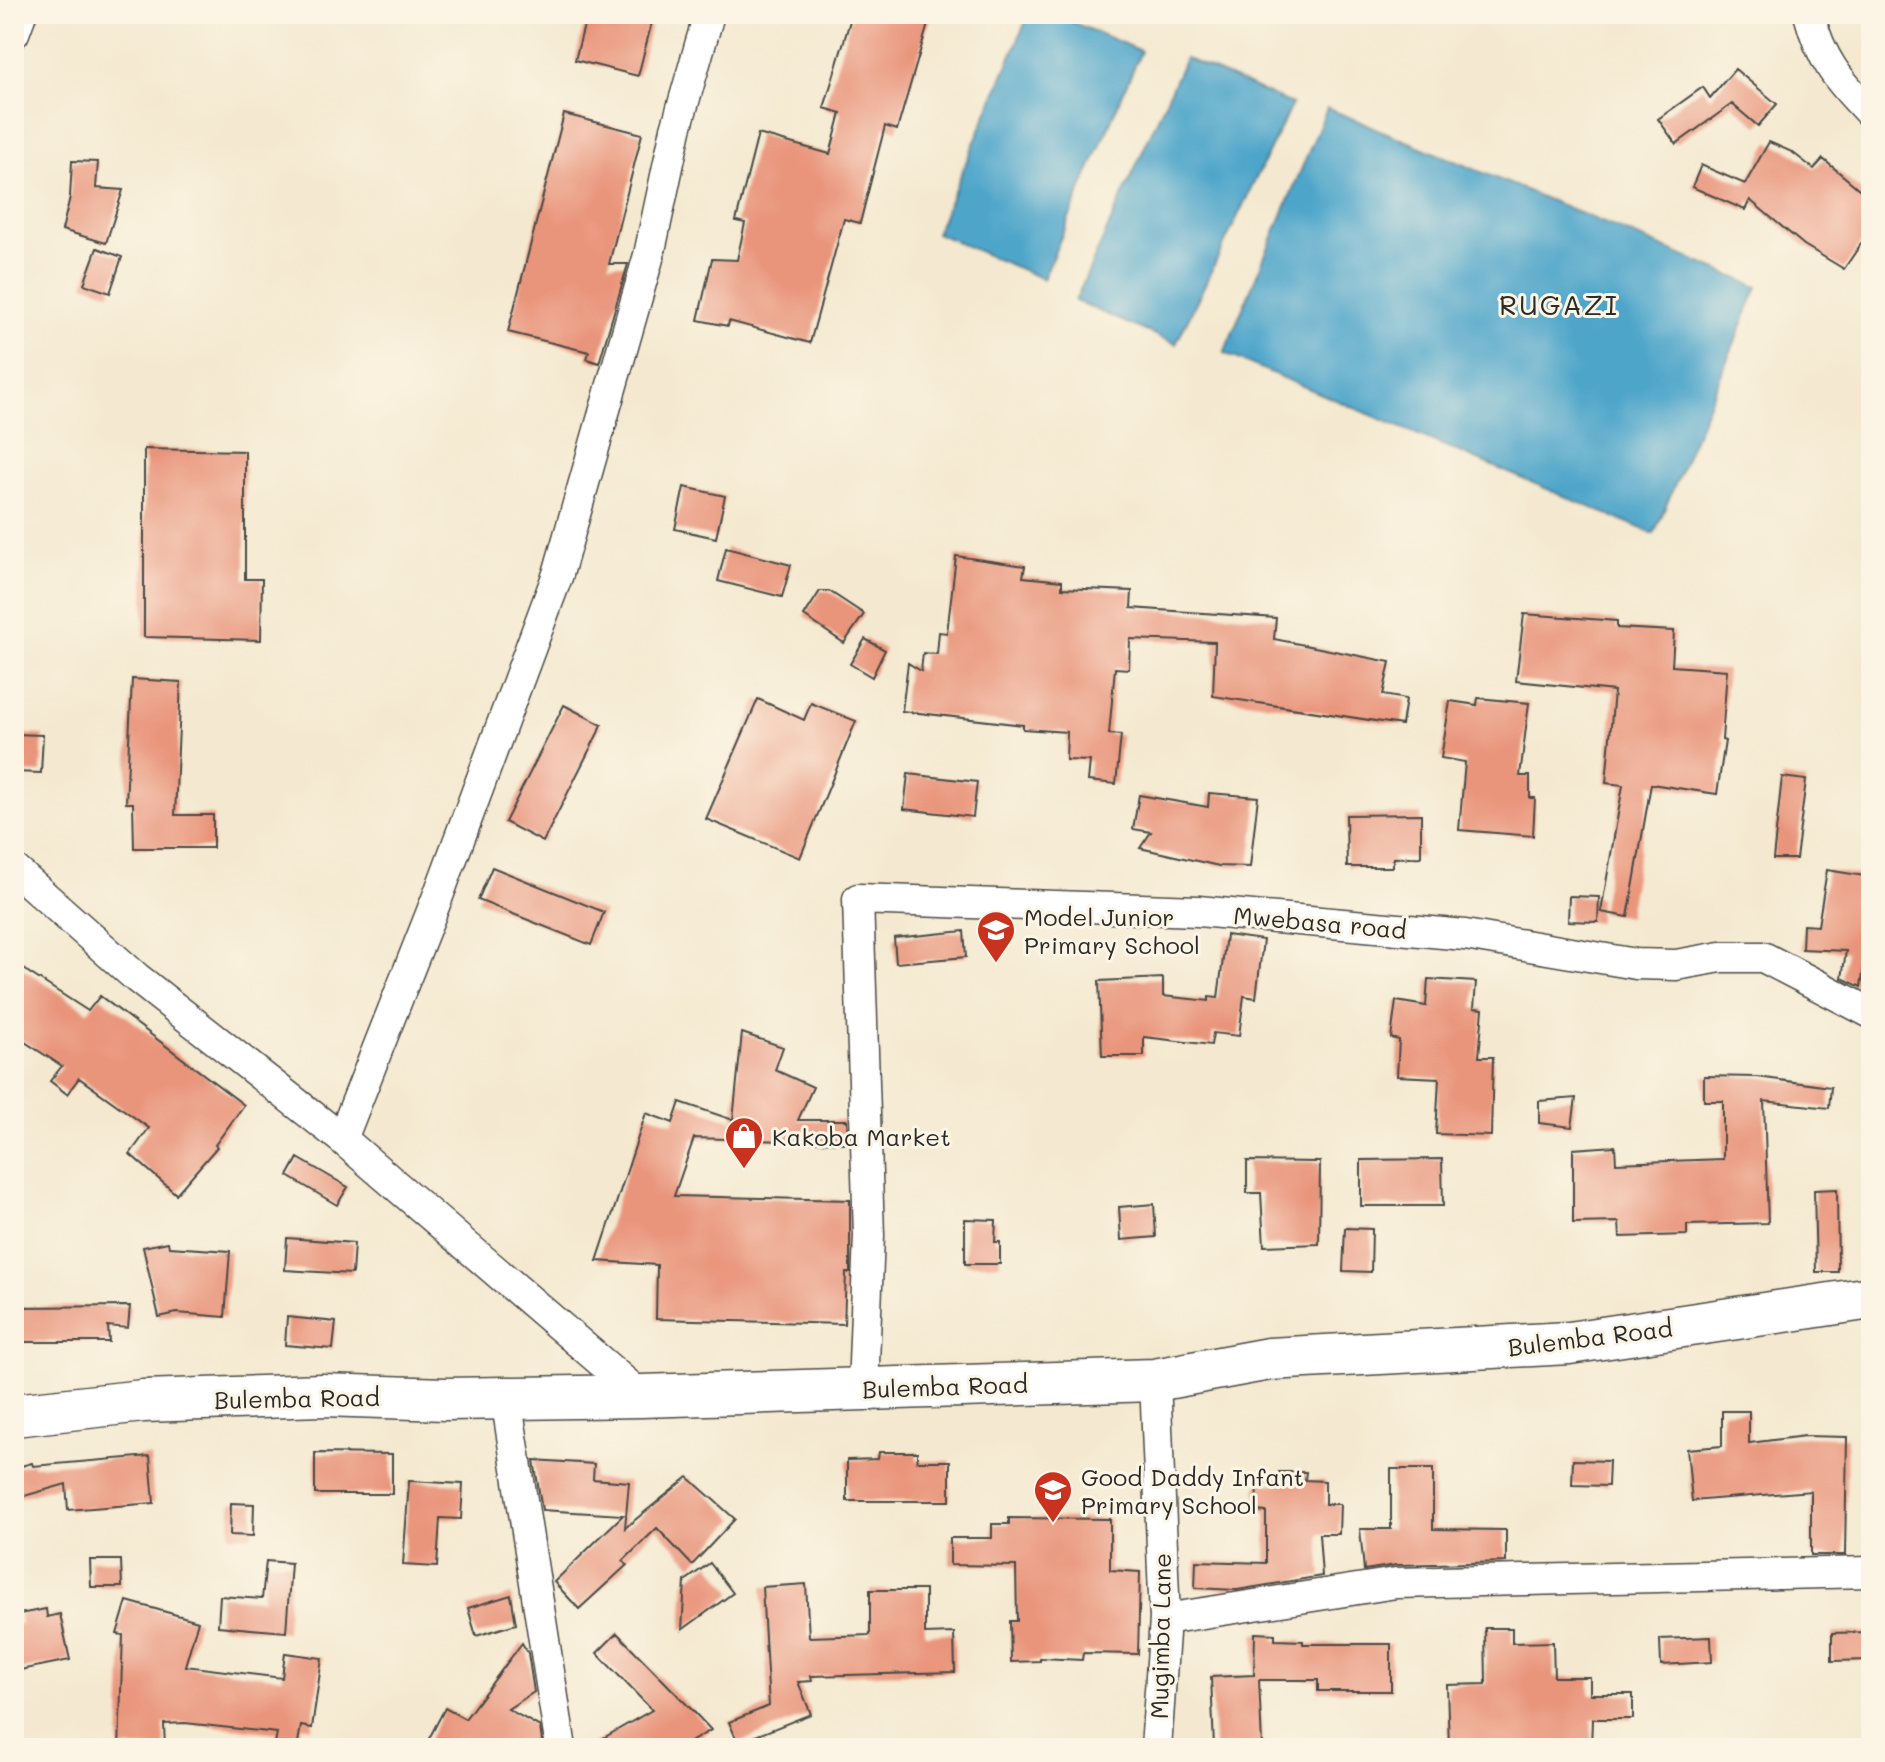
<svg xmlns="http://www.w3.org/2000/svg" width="1885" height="1762" font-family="Mali,sans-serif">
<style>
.water{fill:#4da5ca;stroke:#3c687a;stroke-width:2}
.building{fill:#e9957b}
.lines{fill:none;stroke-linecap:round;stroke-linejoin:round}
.street-casing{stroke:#494844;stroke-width:33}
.secondary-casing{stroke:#494844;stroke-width:45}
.street{stroke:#fff;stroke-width:30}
.secondary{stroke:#fff;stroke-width:42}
.labels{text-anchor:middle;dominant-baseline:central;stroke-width:6;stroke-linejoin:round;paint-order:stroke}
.poi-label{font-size:24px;fill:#2b2b2b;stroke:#fcf5e5;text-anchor:start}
.street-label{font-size:24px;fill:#2b2b2b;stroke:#fcf5e5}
.quarter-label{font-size:28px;letter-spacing:2px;fill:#2b2b2b;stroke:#fcf5e5}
</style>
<rect width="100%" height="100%" fill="#fcf5e5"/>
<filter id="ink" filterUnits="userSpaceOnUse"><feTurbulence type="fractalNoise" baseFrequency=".0125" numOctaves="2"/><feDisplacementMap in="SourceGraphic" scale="16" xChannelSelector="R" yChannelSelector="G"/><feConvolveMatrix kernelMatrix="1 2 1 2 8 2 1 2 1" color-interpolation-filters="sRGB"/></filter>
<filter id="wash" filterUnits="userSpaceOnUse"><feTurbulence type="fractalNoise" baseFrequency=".006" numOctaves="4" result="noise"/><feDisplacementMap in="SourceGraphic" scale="32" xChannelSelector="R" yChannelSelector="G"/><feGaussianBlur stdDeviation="1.8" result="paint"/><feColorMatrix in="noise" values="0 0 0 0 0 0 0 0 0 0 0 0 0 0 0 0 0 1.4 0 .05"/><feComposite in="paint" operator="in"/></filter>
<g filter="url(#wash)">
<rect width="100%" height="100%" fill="#f4e9d0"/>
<path class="water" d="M 1029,14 L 1053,14 L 1141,51 L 1043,279 L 936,233 Z
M 1185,58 L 1292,104 L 1176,344 L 1075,301 Z
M 1327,108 L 1758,287 L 1654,534 L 1224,353 Z"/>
<g id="blocks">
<path class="building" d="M 587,14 L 654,14 L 638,76 L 575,60 Z
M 852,14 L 931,14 L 897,130 L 885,126 L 860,223 L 844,219 L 810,343 L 729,321 L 728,326 L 698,320 L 712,259 L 737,260 L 745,223 L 736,221 L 758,134 L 830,154 L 841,113 L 824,108 Z
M 1735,69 L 1777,104 L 1758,126 L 1732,104 L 1676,144 L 1658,119 L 1703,87 L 1710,98 Z
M 564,114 L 642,134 L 609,264 L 628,264 L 599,363 L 587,359 L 589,352 L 508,332 Z
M 1769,142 L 1792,152 L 1814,169 L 1823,159 L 1871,199 L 1871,229 L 1844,269 L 1804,245 L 1750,200 L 1745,210 L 1692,187 L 1701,165 L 1745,184 Z
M 72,161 L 98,162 L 96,188 L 123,190 L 106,243 L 62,230 L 70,197 Z
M 97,248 L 122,257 L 110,293 L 84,284 Z
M 144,449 L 245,451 L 245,579 L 262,579 L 261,640 L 144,637 Z
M 684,487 L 725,496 L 716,538 L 675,529 Z
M 726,548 L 791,565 L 782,597 L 718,581 Z
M 956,556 L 1025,566 L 1023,577 L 1062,581 L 1062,588 L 1132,591 L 1131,608 L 1276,618 L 1274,639 L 1390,662 L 1383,695 L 1406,699 L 1402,725 L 1213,696 L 1215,642 L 1130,639 L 1129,669 L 1115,668 L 1109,734 L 1121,735 L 1116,784 L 1088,781 L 1090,761 L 1066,760 L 1067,732 L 1023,729 L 1023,725 L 902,711 L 908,663 L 921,671 L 923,653 L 937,654 L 939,632 L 947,633 Z
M 820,591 L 829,591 L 864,614 L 844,643 L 804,616 Z
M 1524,614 L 1617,621 L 1617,628 L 1674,631 L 1672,666 L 1727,670 L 1722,740 L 1725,741 L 1717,794 L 1651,784 L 1628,917 L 1601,912 L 1623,785 L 1606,783 L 1614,691 L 1516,681 Z
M 865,639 L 885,650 L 872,677 L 850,664 Z
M 132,679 L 181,682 L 175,815 L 213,815 L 213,848 L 134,848 L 133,803 L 126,803 Z
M 1478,698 L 1529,703 L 1520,776 L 1530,776 L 1530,798 L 1535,798 L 1533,836 L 1459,830 L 1465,762 L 1441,758 L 1450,701 L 1477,705 Z
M 758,699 L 804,720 L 811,703 L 856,721 L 800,858 L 706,819 Z
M 564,705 L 602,725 L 543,842 L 505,822 Z
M 14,734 L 43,735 L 41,773 L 14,772 Z
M 908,774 L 977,782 L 973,817 L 904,809 Z
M 1782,777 L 1806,780 L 1796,859 L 1773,859 Z
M 1209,793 L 1258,797 L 1250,867 L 1219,866 L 1140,848 L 1151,832 L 1133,829 L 1139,795 L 1208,807 Z
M 1421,814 L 1421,857 L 1393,858 L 1393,867 L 1347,867 L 1346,815 Z
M 492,867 L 604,912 L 591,945 L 478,900 Z
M 1827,870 L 1871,877 L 1865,928 L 1871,928 L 1871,952 L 1866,952 L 1861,987 L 1842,978 L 1846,951 L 1802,949 L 1803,925 L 1818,926 Z
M 1569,896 L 1599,897 L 1598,922 L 1568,921 Z
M 964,931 L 966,957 L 896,963 L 894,938 Z
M 1226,935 L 1263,940 L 1256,998 L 1244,996 L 1239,1036 L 1213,1033 L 1211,1045 L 1144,1037 L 1144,1056 L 1102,1056 L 1099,981 L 1163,978 L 1163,996 L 1209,1001 L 1209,997 L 1218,998 Z
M 14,963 L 88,1011 L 100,996 L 244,1105 L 215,1145 L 217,1147 L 176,1194 L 130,1154 L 149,1128 L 79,1078 L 67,1094 L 50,1081 L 62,1066 L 14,1035 Z
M 1428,979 L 1476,982 L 1474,1008 L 1483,1009 L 1479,1057 L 1493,1057 L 1491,1136 L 1436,1134 L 1439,1078 L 1397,1076 L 1399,1040 L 1391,1038 L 1396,1001 L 1426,1006 Z
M 742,1033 L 783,1047 L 775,1070 L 813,1087 L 798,1120 L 847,1120 L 848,1143 L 694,1138 L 674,1196 L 850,1200 L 850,1273 L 846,1273 L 844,1324 L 656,1319 L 657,1265 L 597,1261 L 646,1113 L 673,1123 L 680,1102 L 733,1120 Z
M 1704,1076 L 1757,1077 L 1831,1087 L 1829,1108 L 1764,1101 L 1768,1223 L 1687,1225 L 1687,1235 L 1620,1237 L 1619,1222 L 1573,1223 L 1573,1149 L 1615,1146 L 1616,1163 L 1723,1159 L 1723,1101 L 1704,1101 Z
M 1576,1098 L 1572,1127 L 1539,1123 L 1539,1101 Z
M 298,1158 L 348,1187 L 337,1205 L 288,1176 Z
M 1442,1159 L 1443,1206 L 1361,1206 L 1361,1160 Z
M 1247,1161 L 1320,1162 L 1319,1244 L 1264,1246 L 1261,1193 L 1247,1193 Z
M 1837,1189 L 1838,1272 L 1816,1272 L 1814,1190 Z
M 1154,1204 L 1156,1237 L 1121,1240 L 1119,1207 Z
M 965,1219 L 996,1220 L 995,1242 L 1000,1242 L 1000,1264 L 965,1264 Z
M 1345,1228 L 1372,1229 L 1371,1272 L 1343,1271 Z
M 287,1238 L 354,1243 L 352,1274 L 285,1270 Z
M 168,1242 L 169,1247 L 230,1251 L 225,1317 L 177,1313 L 159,1317 L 143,1247 Z
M 130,1306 L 128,1328 L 108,1326 L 109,1342 L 20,1342 L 19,1307 Z
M 287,1317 L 336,1322 L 333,1349 L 285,1345 Z
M 1722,1411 L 1749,1411 L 1749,1443 L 1805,1436 L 1847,1437 L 1845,1555 L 1811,1555 L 1811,1491 L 1692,1501 L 1687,1449 L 1722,1446 Z
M 879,1452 L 917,1452 L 917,1461 L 950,1461 L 950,1501 L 847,1501 L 847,1460 L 878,1459 Z
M 315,1453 L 392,1454 L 392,1494 L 315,1494 Z
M 150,1456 L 154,1503 L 68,1510 L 66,1484 L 14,1499 L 14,1468 L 32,1463 L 33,1466 Z
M 534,1460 L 594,1464 L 593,1479 L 629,1482 L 625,1528 L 688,1477 L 735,1519 L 692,1565 L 657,1528 L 623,1561 L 627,1565 L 579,1609 L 554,1582 L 623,1515 L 542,1510 Z
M 1573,1460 L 1609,1461 L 1608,1486 L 1572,1485 Z
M 1391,1469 L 1433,1469 L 1433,1529 L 1506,1530 L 1506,1562 L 1396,1565 L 1364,1570 L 1360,1529 L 1391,1529 Z
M 1279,1472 L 1306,1472 L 1305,1480 L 1325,1481 L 1325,1504 L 1340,1504 L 1339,1534 L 1319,1534 L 1322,1576 L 1237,1590 L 1195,1588 L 1196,1561 L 1266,1563 L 1266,1512 L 1256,1511 L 1257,1484 L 1279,1484 Z
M 409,1481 L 463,1484 L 461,1519 L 440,1518 L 437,1567 L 403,1565 Z
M 231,1503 L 254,1504 L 253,1536 L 230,1535 Z
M 1009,1518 L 1110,1519 L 1110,1570 L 1140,1572 L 1138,1654 L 1083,1653 L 1082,1660 L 1040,1658 L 1040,1661 L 1011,1662 L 1010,1621 L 1017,1621 L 1016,1566 L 950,1565 L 950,1538 L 992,1538 L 992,1524 L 1009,1524 Z
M 90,1560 L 121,1560 L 122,1587 L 91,1587 Z
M 266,1561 L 291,1563 L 286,1632 L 218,1626 L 220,1596 L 262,1599 Z
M 710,1563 L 733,1593 L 682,1630 L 685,1581 Z
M 806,1584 L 809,1637 L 870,1635 L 870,1590 L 925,1590 L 925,1634 L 954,1633 L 955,1672 L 811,1676 L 812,1681 L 798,1682 L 811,1714 L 738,1743 L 729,1722 L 769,1706 L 762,1587 Z
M 511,1595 L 516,1624 L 476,1636 L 468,1608 Z
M 127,1601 L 198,1621 L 185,1666 L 282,1678 L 285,1653 L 322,1658 L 312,1728 L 301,1726 L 297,1748 L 274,1748 L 277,1733 L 185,1723 L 164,1724 L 165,1748 L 119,1748 L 123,1635 L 117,1634 Z
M 46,1609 L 47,1617 L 60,1614 L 70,1660 L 20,1670 L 14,1625 L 21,1624 L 19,1614 Z
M 1485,1628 L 1512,1628 L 1512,1643 L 1553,1642 L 1554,1677 L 1590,1677 L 1590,1694 L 1633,1694 L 1633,1719 L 1592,1719 L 1591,1748 L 1449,1748 L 1447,1685 L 1486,1684 Z
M 1871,1632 L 1871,1660 L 1832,1661 L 1832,1633 Z
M 617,1633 L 694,1712 L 711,1730 L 680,1748 L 586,1748 L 652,1710 L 597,1653 Z
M 1255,1633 L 1275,1634 L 1275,1640 L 1303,1641 L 1303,1644 L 1391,1644 L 1391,1691 L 1318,1691 L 1318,1680 L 1259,1680 L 1262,1745 L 1214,1747 L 1211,1677 L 1254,1675 Z
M 1711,1637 L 1712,1662 L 1661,1665 L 1660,1639 Z
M 522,1643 L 528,1653 L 534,1692 L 508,1709 L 540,1727 L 543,1748 L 424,1748 L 445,1708 L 465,1719 Z"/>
</g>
</g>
<g filter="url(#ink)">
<use href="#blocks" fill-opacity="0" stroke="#494844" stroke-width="2"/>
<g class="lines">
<g class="street-casing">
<path id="street" d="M 1809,14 C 1821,60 1838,80 1871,114
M 14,33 L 21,14
M 14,869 L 137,978 L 342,1139 L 641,1396
M 342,1139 L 438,896 L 558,574 L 649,255 L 676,129 L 709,14
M 1155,1380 L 1165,1619 L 1156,1748
M 863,1389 L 869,1235 L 858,899 L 1198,911 L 1465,935 L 1636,964 L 1676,965 L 1721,957 L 1763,957 L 1871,1013
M 506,1398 L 561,1748
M 1165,1619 L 1396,1583 L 1871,1572"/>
</g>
<g class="secondary-casing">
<path id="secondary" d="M 14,1415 L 143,1401 L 322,1395 L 446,1399 L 641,1396 L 1155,1380 L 1269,1359 L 1569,1343 L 1871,1298"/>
</g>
<use href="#street" class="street"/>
<use href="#secondary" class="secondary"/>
</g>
</g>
<defs>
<g id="school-pin" transform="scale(2)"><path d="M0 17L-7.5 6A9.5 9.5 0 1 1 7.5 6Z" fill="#c8321e" stroke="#fcf5e5"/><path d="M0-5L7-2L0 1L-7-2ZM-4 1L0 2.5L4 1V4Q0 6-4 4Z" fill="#fff"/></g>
<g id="shop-pin" transform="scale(2)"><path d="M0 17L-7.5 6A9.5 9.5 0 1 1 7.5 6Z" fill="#c8321e" stroke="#fcf5e5"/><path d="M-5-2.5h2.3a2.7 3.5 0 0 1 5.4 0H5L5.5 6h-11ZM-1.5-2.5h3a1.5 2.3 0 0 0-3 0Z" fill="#fff"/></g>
</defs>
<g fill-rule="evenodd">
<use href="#school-pin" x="996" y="930"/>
<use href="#shop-pin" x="744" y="1136"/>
<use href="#school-pin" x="1053" y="1490"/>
</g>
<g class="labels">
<g class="poi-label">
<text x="1024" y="916">Model Junior<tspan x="1024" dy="28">Primary School</tspan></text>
<text x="772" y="1136">Kakoba Market</text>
<text x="1081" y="1476">Good Daddy Infant<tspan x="1081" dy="28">Primary School</tspan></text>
</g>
<g class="street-label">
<text transform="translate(1320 922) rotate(5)">Mwebasa road</text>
<text transform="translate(1590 1337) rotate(-7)">Bulemba Road</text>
<text transform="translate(945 1386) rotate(-2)">Bulemba Road</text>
<text transform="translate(297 1398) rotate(-1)">Bulemba Road</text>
<text transform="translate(1160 1636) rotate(-89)">Mugimba Lane</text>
</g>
<g class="quarter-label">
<text x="1559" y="304">RUGAZI</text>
</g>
</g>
<rect width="1885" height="1762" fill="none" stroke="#fcf5e5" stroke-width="48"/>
</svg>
